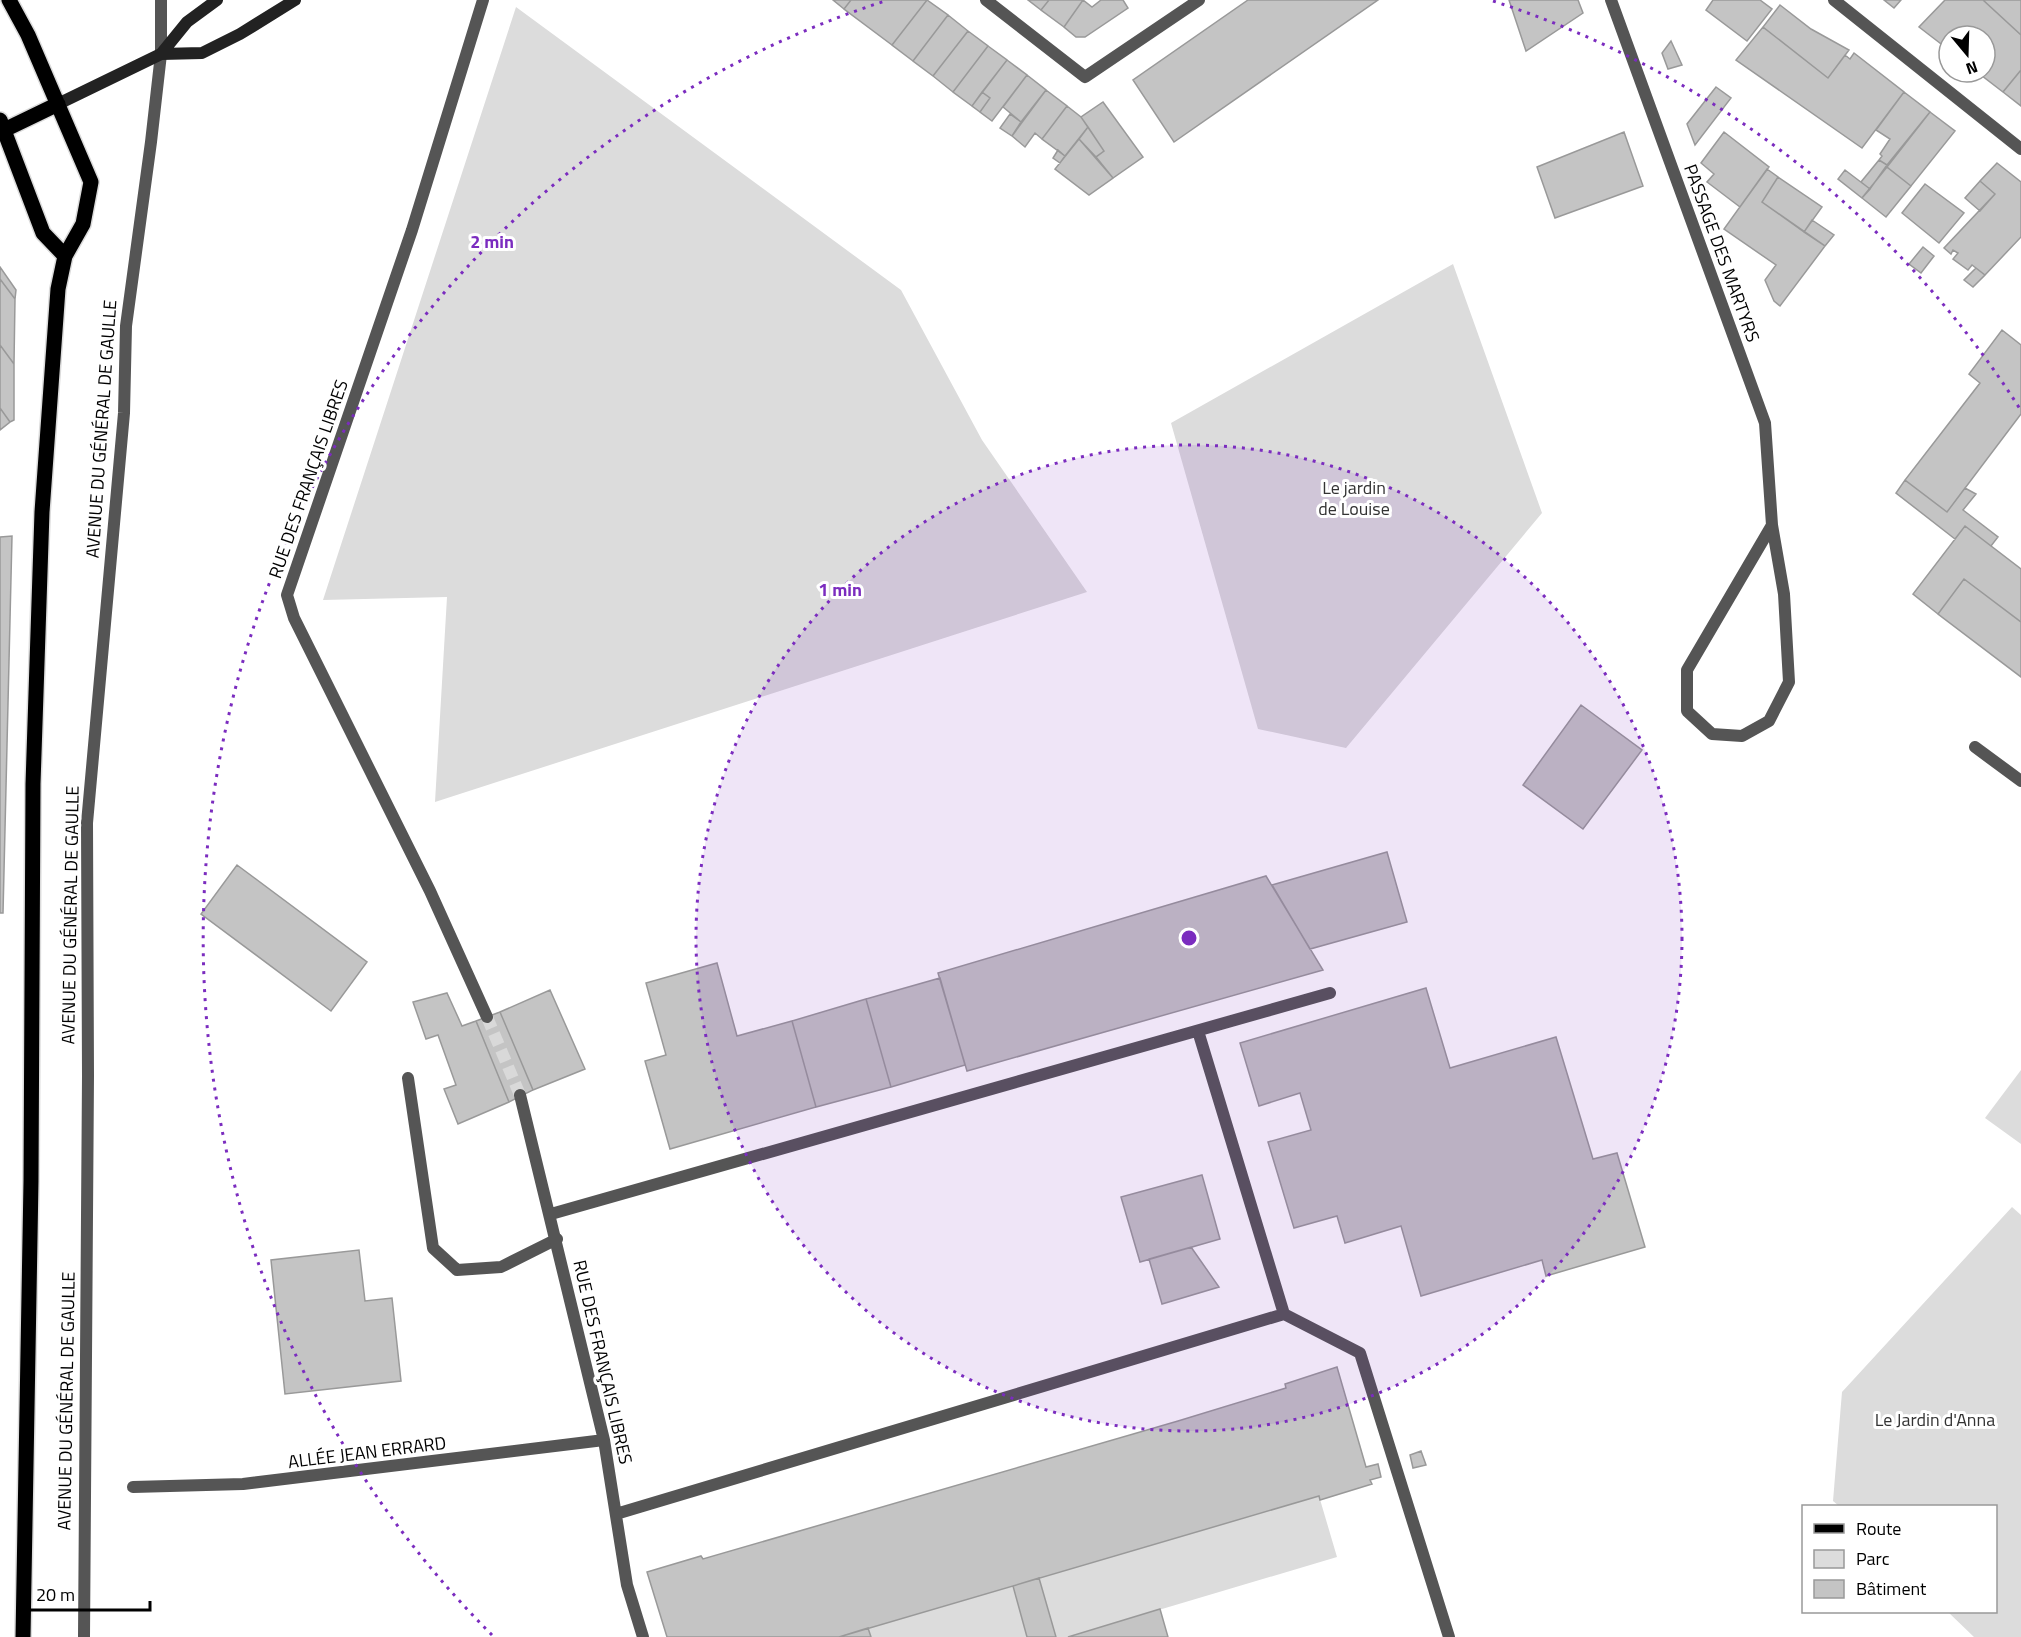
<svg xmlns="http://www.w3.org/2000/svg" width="2021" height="1637" font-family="'Titillium Web',sans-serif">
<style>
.green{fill:#dcdcdc}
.building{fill:#c4c4c4;stroke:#999;stroke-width:1.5}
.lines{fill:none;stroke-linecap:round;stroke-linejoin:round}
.street-tunnel{stroke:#d9d9d9;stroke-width:12;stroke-dasharray:12 6;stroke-linecap:butt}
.primary-casing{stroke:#dbdbdb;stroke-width:18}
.lane{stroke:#555;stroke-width:12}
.street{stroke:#555;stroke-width:12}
.secondary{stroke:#222;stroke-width:12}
.primary{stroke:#000;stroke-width:15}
.ring{fill:none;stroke:#7b2cbf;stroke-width:3;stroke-dasharray:3 6}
.labels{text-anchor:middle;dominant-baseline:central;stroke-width:6;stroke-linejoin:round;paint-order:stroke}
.street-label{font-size:18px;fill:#000;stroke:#fff}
.park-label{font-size:18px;fill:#333;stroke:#fff}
.centre{fill:#7b2cbf;stroke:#fff;stroke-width:3}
.ring-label{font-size:18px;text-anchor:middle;font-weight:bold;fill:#7b2cbf;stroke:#fff;stroke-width:6;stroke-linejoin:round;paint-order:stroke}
</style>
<rect width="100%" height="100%" fill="#fff"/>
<path class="green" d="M 516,7 L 901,290 L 982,440 L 1087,592 L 435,802 L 447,597 L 323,600 Z
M 1453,264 L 1542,513 L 1346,748 L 1258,729 L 1171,423 Z
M 2021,1070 L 2021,1144 L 1985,1118 Z
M 2012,1207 L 2021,1215 L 2021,1637 L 1974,1637 L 1948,1612 L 1996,1612 L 1996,1506 L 1839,1506 L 1833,1501 L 1842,1392 Z
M 1319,1496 L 1337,1557 L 1068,1637 L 1056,1637 L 1039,1578 Z
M 1013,1586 L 1027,1637 L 871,1637 L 868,1628 Z"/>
<path class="building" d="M 833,0 L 851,0 L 844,9 Z
M 851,0 L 927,0 L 892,45 L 844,9 Z
M 927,0 L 948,15 L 913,61 L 892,45 Z
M 1028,0 L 1049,0 L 1041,10 Z
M 1049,0 L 1083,0 L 1064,27 L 1041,10 Z
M 1083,0 L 1092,7 L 1101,0 L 1123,0 L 1128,8 L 1085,37 L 1076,37 L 1064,27 Z
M 1248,0 L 1378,0 L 1174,142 L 1133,80 Z
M 1509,0 L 1578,0 L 1583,13 L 1526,51 Z
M 1713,0 L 1760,0 L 1772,9 L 1747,41 L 1706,10 Z
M 1884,0 L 1901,0 L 1894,8 Z
M 1945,0 L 1983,0 L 2021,35 L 2021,70 L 2003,92 L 1977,72 L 1985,72 L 1985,36 L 1949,36 L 1949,50 L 1919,27 Z
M 1983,0 L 2021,0 L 2021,35 Z
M 1780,5 L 1811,29 L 1849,50 L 1828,78 L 1763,27 Z
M 948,15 L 968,31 L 933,76 L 913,61 Z
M 1763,27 L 1828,78 L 1845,55 L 1850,59 L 1854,53 L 1904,92 L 1862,148 L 1736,60 Z
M 968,31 L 988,46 L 953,92 L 933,76 Z
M 1671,41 L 1682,65 L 1668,69 L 1662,53 Z
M 988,46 L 1007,60 L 972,106 L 953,92 Z
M 1007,60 L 1027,75 L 992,121 L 980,112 L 990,98 L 982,92 Z
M 2021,70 L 2021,106 L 2003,92 Z
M 1027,75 L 1046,90 L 1021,122 L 1003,107 Z
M 1716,87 L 1731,98 L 1695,145 L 1687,124 Z
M 1046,90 L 1067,106 L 1042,139 L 1035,133 L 1025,147 L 1012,136 Z
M 982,92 L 990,98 L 980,112 L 972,106 Z
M 1904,92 L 1930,112 L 1887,165 L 1879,160 L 1882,156 L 1880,154 L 1890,139 L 1876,130 Z
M 1103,102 L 1143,157 L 1113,178 L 1096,157 L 1104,151 L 1081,117 Z
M 1067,106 L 1081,117 L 1088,127 L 1065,156 L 1042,139 Z
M 1930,112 L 1955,131 L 1911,186 L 1887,167 Z
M 1010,114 L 1021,122 L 1012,136 L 1000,128 Z
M 1088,127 L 1104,151 L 1096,157 L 1079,139 Z
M 1624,132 L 1643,186 L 1555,218 L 1537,167 Z
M 1724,132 L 1769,167 L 1740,207 L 1707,182 L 1714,174 L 1701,163 Z
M 1079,139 L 1113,178 L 1089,195 L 1055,169 Z
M 1058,150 L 1065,156 L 1060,163 L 1053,158 Z
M 1879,160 L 1887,165 L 1870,189 L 1861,182 Z
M 1997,163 L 2021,182 L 2021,237 L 1985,275 L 1972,265 L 1968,270 L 1953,259 L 1958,253 L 1953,250 L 1951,254 L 1944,248 L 1995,194 L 1980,181 Z
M 1887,167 L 1911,186 L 1886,217 L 1862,198 Z
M 1767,169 L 1778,177 L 1762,202 L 1825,246 L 1780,306 L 1774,301 L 1765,280 L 1776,265 L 1724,229 Z
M 1845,170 L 1870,189 L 1862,198 L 1838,179 Z
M 1778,177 L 1822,207 L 1804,232 L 1762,202 Z
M 1980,181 L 1995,194 L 1980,211 L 1965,198 Z
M 1925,184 L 1964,213 L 1939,243 L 1902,213 Z
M 1812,220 L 1834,235 L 1825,246 L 1804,232 Z
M 1923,247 L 1934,256 L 1921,273 L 1909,264 Z
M 0,267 L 16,290 L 15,299 L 0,279 Z
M 1976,268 L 1985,275 L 1973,287 L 1964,280 Z
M 0,279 L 15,299 L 14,364 L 0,345 Z
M 2002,330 L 2021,345 L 2021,414 L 1947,512 L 1905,480 L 1980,383 L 1969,374 Z
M 0,345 L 14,364 L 14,420 L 10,422 L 0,408 Z
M 0,408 L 10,422 L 0,430 Z
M 1905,480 L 1947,512 L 1965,488 L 1976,494 L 1963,510 L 1998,537 L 1991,546 L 1965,526 L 1955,539 L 1896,493 Z
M 1965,526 L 2021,569 L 2021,622 L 1964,579 L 1938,614 L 1913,594 Z
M 12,536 L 3,913 L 0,913 L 0,537 Z
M 1964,579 L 2021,622 L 2021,677 L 1938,614 Z
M 1581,705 L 1642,750 L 1583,829 L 1523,785 Z
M 1387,852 L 1407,922 L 1310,949 L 1272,885 Z
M 237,865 L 367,962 L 331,1011 L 201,914 Z
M 1266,876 L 1323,970 L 967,1071 L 938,973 Z
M 717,963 L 737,1036 L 792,1021 L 816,1107 L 670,1149 L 645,1061 L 666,1055 L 646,983 Z
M 940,978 L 965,1065 L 891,1087 L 866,999 Z
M 1426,988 L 1450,1068 L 1556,1037 L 1593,1159 L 1617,1153 L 1645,1247 L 1546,1276 L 1542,1260 L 1421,1296 L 1401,1226 L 1345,1243 L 1337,1216 L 1294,1228 L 1268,1142 L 1311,1130 L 1300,1093 L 1259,1106 L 1240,1043 Z
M 550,990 L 585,1069 L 533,1090 L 500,1012 Z
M 447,993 L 462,1026 L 476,1021 L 509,1102 L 458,1124 L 444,1089 L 456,1085 L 438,1035 L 426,1039 L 413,1002 Z
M 866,999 L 891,1087 L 816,1107 L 792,1021 Z
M 500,1012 L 533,1090 L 509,1102 L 476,1021 Z
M 1202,1175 L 1220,1239 L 1140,1262 L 1121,1197 Z
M 1191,1247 L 1219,1287 L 1162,1304 L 1149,1259 Z
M 359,1250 L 365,1301 L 392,1298 L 401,1381 L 285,1394 L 271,1260 Z
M 1337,1367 L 1366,1467 L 1378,1464 L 1381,1477 L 1370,1480 L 1372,1484 L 1320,1500 L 1319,1496 L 839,1637 L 667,1637 L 647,1572 L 701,1556 L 703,1559 L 1178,1421 L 1286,1388 L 1285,1384 Z
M 1421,1451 L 1426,1465 L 1413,1468 L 1410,1455 Z
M 1039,1578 L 1056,1637 L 1027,1637 L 1013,1586 Z
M 1160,1609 L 1168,1637 L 1068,1637 Z
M 868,1628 L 871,1637 L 839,1637 Z"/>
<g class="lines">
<path class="street-tunnel" d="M 487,1017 L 520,1095"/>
<g class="primary-casing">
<path id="primary" d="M 9,0 L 28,35 L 91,182 L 83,224 L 65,256 L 58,289 L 42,512 L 33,784 L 31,1181 L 23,1637
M 0,120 L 43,233 L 65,256
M 0,132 L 58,104"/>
</g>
<path class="lane" d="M 1975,747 L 2021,781
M 408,1078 L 433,1248 L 457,1270 L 501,1267 L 557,1239
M 84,1637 L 88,1076 L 87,823 L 124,413 L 126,326 L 151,142 L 161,54 L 161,0"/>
<path class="street" d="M 483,0 L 412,230 L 287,595 L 294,618 L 430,891 L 487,1017
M 986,0 L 1085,77 L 1199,0
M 1611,0 L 1765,423 L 1772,525 L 1784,594 L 1789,682 L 1769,721 L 1742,736 L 1712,734 L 1687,711 L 1687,670 L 1772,525
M 1834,0 L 2021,149
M 520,1095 L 604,1440 L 627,1585 L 643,1637
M 551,1214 L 1330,993
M 1284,1314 L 1360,1353 L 1449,1637
M 133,1487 L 243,1484 L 604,1440
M 616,1514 L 1284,1314 L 1198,1031"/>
<path class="secondary" d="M 161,54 L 187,22 L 217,0
M 58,104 L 161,54 L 202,53 L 240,34 L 295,0"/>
<use href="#primary" class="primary"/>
</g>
<circle cx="1189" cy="938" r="493" fill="#7b2cbf" fill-opacity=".12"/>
<g class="ring">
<circle cx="1189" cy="938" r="493"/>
<path d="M492 1635A985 985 0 0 1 885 1M1493 1A985 985 0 0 1 2020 409"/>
</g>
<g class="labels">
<g class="street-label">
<text transform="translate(1722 253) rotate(70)">PASSAGE DES MARTYRS</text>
<text transform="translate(101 429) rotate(-86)">AVENUE DU GÉNÉRAL DE GAULLE</text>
<text transform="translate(308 479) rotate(-71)">RUE DES FRANÇAIS LIBRES</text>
<text transform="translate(70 915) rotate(-89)">AVENUE DU GÉNÉRAL DE GAULLE</text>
<text transform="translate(603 1362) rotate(77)">RUE DES FRANÇAIS LIBRES</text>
<text transform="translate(66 1401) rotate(-89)">AVENUE DU GÉNÉRAL DE GAULLE</text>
<text transform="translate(367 1452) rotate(-7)">ALLÉE JEAN ERRARD</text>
</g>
<g class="park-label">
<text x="1354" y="487">Le jardin<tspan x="1354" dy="21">de Louise</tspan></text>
<text x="1935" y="1419">Le Jardin d'Anna</text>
</g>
</g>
<circle cx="1189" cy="938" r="9" class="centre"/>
<g class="ring-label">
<text x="492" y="248">2 min</text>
<text x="840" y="596">1 min</text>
</g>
<rect x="1802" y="1505" width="195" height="108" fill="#ffffff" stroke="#999999" stroke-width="1.5"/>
<rect x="1814" y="1524" width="30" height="9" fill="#000000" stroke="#999999" stroke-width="1.5"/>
<text x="1856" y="1535" font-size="18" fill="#000000">Route</text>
<rect x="1814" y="1550" width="30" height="18" fill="#dcdcdc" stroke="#999999" stroke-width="1.5"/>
<text x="1856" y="1565" font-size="18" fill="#000000">Parc</text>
<rect x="1814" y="1580" width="30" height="18" fill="#c4c4c4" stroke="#999999" stroke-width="1.5"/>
<text x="1856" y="1595" font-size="18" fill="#000000">Bâtiment</text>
<g transform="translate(1967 54) rotate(161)"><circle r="28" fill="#ffffff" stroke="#999999" stroke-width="1.5"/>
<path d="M0-4.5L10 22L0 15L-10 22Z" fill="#000000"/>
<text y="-9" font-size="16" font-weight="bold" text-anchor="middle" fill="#000000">N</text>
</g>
<path d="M27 1601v9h123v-9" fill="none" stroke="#000000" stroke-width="3"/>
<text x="36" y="1601" font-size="18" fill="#000000" stroke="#ffffff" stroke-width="4.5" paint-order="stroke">20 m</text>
</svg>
